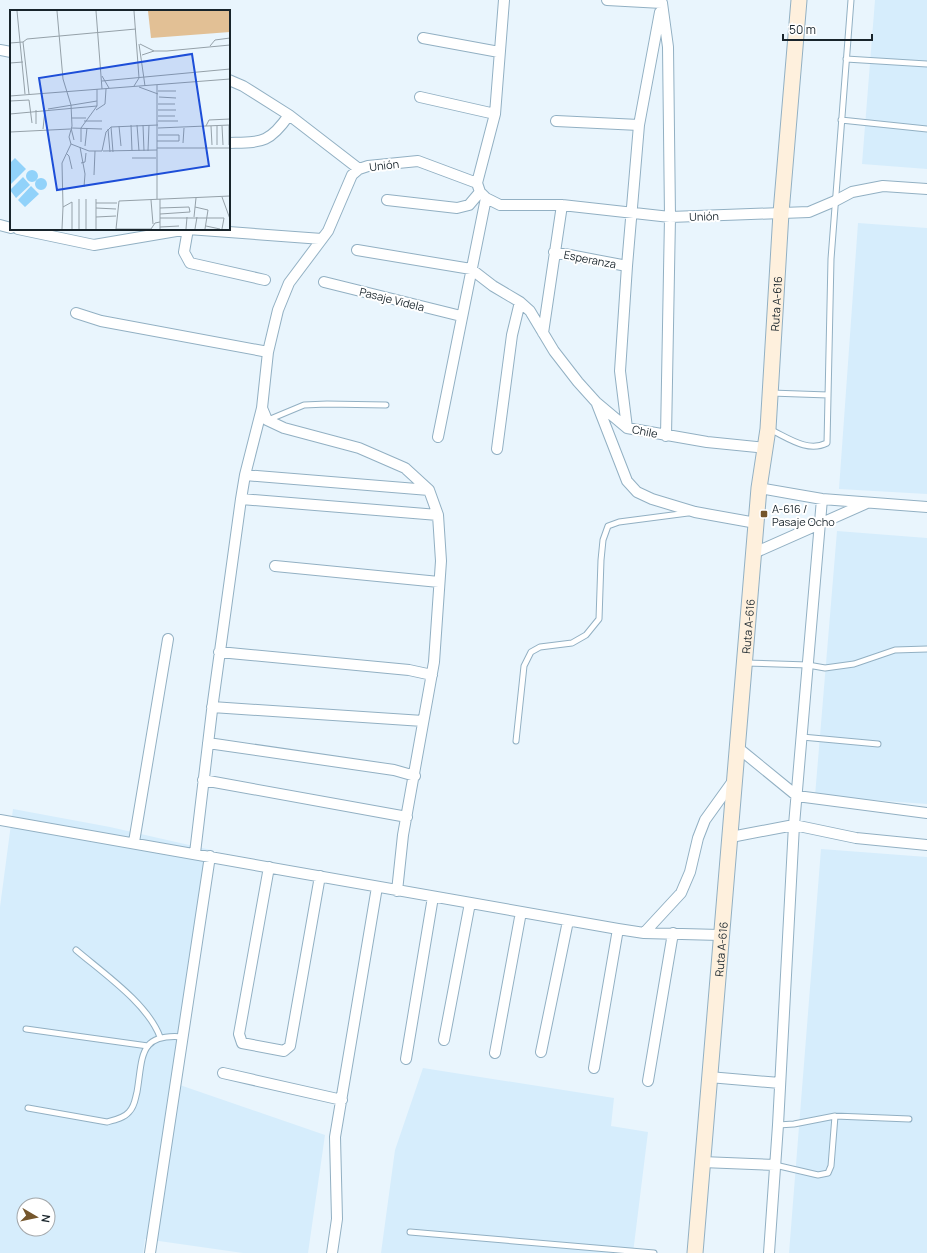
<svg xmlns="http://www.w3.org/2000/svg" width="927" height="1253" font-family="Manrope,sans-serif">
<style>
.built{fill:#d6edfc;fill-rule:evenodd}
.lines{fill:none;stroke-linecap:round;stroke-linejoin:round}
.lane-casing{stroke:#92b0c3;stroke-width:7}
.street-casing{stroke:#92b0c3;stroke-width:12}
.secondary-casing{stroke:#92b0c3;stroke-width:17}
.lane{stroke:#fff;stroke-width:5}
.street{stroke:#fff;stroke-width:10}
.secondary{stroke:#fef0dd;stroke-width:15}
.poi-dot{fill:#75562c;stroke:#fff;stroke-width:1.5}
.labels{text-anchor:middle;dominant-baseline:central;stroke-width:4;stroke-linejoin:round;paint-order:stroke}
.street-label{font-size:11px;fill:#18242b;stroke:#fff}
.poi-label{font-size:11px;fill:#18242b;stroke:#fff;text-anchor:start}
.inset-road{fill:none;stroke:#95a1a9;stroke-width:1}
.view{fill:#1d4ed8;fill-opacity:0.15;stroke:#1d4ed8;stroke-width:2}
.inset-edge{fill:none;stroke:#18242b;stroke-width:2}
</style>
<rect width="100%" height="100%" fill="#e9f5fd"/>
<path class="built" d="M 875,0 L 927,0 L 927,169 L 862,164 Z
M 858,223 L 927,228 L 927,494 L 839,489 Z
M 837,531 L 927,538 L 927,804 L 815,796 Z
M 13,809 L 110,827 L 211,850 L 174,1083 L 325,1135 L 308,1253 L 243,1253 L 145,1239 L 143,1253 L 0,1253 L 0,907 ZM 24,1205 L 48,1205 L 48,1229 L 24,1229 Z
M 821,849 L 927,857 L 927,1253 L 789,1253 Z
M 423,1068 L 614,1098 L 611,1126 L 648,1132 L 633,1253 L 381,1253 L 395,1150 Z"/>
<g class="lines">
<g class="lane-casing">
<path id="lane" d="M 846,59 L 927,64
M 841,120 L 927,129
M 771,393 L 828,395
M 268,420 L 304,405 L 327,404 L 386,405
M 769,429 C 787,437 807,453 827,443 L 831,259 L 851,0
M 745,663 L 808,665 L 825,668 L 854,664 L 895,650 L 927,649
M 802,737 L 878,744
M 516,741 L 524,666 L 531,652 L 540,647 L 572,643 L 586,635 L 599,619 L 601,560 L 603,540 L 608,526 L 619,522 L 688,513
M 76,950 C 103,973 148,1004 160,1037
M 26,1029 L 148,1046
M 28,1108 L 107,1122 C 115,1120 124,1118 129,1112 C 135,1106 135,1099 137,1092 C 143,1057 138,1033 183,1037
M 778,1125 L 794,1124 L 835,1116 L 909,1119
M 775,1165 L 818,1175 L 828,1173 L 831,1166 L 835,1116
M 410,1232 L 654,1253"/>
</g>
<g class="street-casing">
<path id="street" d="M 607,0 L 662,3
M 662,3 L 668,47 L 670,217 L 666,436
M 423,38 L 499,52
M 0,50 L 11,52
M 229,80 L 243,86 L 289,115 L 359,169
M 420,97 L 495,114
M 556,121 L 639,125
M 229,143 C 261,142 269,144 289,115
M 477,183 L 495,114 L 504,0
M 387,200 L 457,208 L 469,205 L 480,192
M 0,225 L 11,228
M 18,229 L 94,245 L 188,229 L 322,239
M 188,229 L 184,252 L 190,263 L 265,280
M 357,250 L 471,269 L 493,286 L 520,302 L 530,311 L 554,351 L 578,382 L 596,402 L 627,428 L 707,442 L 766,448
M 554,252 L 627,266
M 324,282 L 461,316
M 76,313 L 101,321 L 268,352
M 543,333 L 562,205
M 597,404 L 627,481 L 637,492 L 652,499 L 695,512 L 756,523
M 627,428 L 620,371 L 627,266 L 639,125 L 660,12
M 438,437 L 486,198
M 497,449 L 512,335 L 520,302
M 245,475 L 429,490
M 759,488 L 822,499 L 927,507
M 241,499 L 438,515
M 754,553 L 867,503
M 275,566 L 439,582
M 219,652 L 409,670 L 432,675
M 212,707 L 423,721
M 208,743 L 394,770 L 415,776
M 737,747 L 797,796 L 927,813
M 203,780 L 407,817
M 0,820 L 618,929 L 644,933 L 720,935
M 731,837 L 794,825 L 856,838 L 927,845
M 134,842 L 168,639
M 195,853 L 213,702 L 241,499 L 245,475 L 262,408
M 269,867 L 239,1034 L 242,1043 L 284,1051 L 290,1046 L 320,876
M 397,891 L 403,835 L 434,662 L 441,561 L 438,515 L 429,490 L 405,468 L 359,448 L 284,428 L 267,420 L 262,408 L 268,352 L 278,310 L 289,283 L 328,231 L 352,175 L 359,169 L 368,166 L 418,161 L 477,183 L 480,192 L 486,198 L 500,205 L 562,205 L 670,217 L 809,212 L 835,201 L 852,192 L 883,186 L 927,189
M 644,933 L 681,893 L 690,872 L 698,838 L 705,820 L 733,781
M 444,1040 L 470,903
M 541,1052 L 568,921
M 495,1053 L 521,912
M 406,1059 L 433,897
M 594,1068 L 618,929
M 223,1073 L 342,1100
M 709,1077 L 780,1083
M 648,1081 L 673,933
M 702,1162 L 775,1165
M 150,1253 L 210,856
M 332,1253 L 337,1219 L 335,1137 L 377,887
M 769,1253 L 778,1125 L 794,825 L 822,499"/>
</g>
<g class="secondary-casing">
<g id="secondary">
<path id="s1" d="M 695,1253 L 759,488 L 768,429 L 781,213 L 799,0"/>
</g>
</g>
<use href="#lane" class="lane"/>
<use href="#street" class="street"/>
<use href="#secondary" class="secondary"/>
</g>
<rect class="poi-dot" x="760" y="510" width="8" height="8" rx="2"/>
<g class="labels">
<g class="street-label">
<text transform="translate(384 165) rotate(-7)">Unión</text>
<text transform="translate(704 216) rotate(-2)">Unión</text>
<text transform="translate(590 259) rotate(11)">Esperanza</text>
<text transform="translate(392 299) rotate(14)">Pasaje Videla</text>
<text stroke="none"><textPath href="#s1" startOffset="953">Ruta A-616</textPath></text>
<text transform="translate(645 431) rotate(11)">Chile</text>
<text stroke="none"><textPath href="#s1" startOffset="629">Ruta A-616</textPath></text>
<text stroke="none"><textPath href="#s1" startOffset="305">Ruta A-616</textPath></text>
</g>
<g class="poi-label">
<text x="772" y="508">A-616 /<tspan x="772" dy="13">Pasaje Ocho</tspan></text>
</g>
</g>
<g transform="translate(10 10)">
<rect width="220" height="220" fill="#e9f5fd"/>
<path d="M 138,1 L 220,1 L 220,22 L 141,28 Z" fill="#e2c095"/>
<path d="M 5,148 L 16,159 L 0,175 L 0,153 ZM16 166a6 6 0 1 1 12 0a6 6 0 1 1-12 0ZM 13,167 L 20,175 L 6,188 L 0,180 ZM25 174a6 6 0 1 1 12 0a6 6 0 1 1-12 0ZM 21,176 L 29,184 L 15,197 L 8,190 Z" fill="#91d2fa"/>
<path class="inset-road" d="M 7,1 L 15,84M 47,1 L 53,69 L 61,95 L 62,116 L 59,127 L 61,134 L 79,141 L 92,141 L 96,122 L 101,117 L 148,115M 86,1 L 92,79M 13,32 L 19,84M 0,33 L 13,32 L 17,29 L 126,19M 129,34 L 135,76M 130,34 L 144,41 L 157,41 L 220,35M 200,36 L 205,30 L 220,28M 132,45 L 144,41M 0,53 L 13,52M 92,66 L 99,78M 92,71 L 220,59M 124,76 L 129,68 L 124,1M 129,77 L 148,84M 148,81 L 166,81M 0,86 L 220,69M 149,87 L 166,88M 0,91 L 19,90 L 22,113M 148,94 L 165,94M 38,99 L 87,91M 26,100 L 26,114M 86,100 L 95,94 L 96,79M 148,100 L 166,100M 0,104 L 87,96M 148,106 L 165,106M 61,108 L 76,108M 74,111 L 92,111M 148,111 L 168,111M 121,115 L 122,141M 127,115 L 129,141M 133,115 L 134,141M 109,116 L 111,136M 196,116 L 199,110 L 220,109M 201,116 L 202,135M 207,116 L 207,135M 212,116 L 213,135M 101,117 L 103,142M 61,118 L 64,130M 62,118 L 92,119M 148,118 L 220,115M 33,119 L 35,100M 98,119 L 100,142M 0,122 L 60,119M 147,131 L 169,131 L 169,125 L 148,125M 71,132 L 71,118 L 87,96 L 87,79M 173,133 L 174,118M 219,135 L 219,115M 75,136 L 77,118M 70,137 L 75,164 L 74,177M 147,138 L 220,138M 93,141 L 147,140M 138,141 L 139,115M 56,143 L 59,146 L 62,159M 122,148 L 146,148M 71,153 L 75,152 L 76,143M 84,165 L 85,141M 212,187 L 220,209M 69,189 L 69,219M 76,189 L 76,219M 147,189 L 147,75M 150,189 L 150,219M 141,190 L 143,214M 86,193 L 107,193M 53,197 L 52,153 L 61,134M 185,197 L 198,200 L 195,219M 86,198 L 106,199M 150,198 L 179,197 L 180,202 L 150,204M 86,207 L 106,206M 184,207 L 186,188M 150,208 L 214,208 L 212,219M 196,216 L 210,219M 150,217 L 169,216M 52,219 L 53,197 L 62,192 L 62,219M 86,219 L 86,189M 106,219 L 109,191 L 220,186M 106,219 L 141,219M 141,219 L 145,213 L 150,212M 176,219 L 177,207M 185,219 L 187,207"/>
<path class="view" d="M 182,44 L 199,156 L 47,180 L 29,68 Z"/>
<rect width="220" height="220" class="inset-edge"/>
</g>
<g transform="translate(36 1217) rotate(99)"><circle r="19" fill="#ffffff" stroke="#a3a7aa"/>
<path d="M0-3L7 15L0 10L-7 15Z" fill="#75562c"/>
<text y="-6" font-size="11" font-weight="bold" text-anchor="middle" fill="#18242b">N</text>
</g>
<path d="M783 34v6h89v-6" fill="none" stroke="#18242b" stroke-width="2"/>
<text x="789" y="34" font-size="12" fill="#18242b" stroke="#ffffff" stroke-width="3" paint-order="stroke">50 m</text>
</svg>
